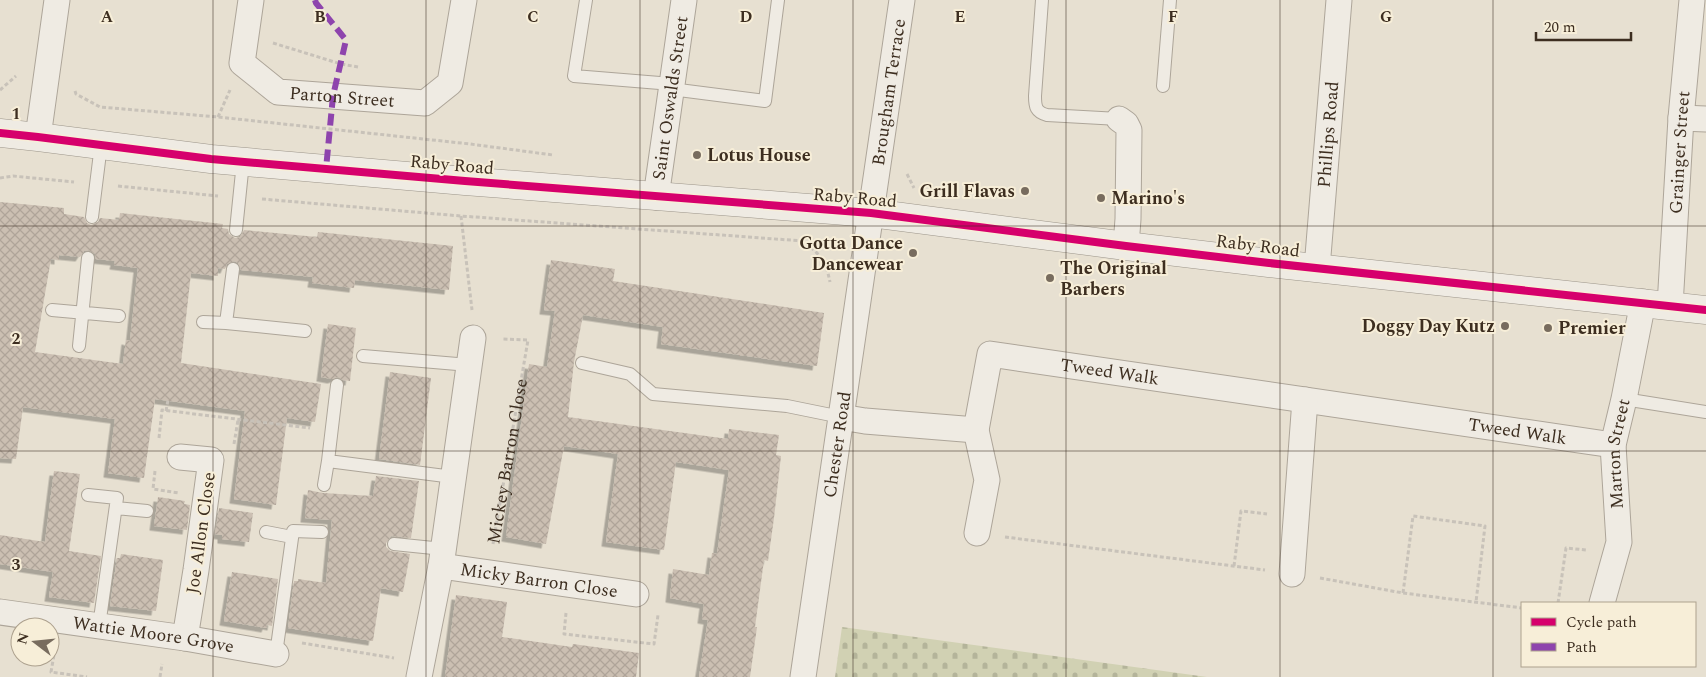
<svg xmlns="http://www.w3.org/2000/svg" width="1706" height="677" font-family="Spectral,serif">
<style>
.cemetery{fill:url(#cemetery-stones)}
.building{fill:url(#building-cross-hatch);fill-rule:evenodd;filter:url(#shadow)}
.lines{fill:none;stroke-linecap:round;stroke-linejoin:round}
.lane-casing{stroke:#ada599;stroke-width:14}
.street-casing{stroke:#ada599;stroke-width:27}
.secondary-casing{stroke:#9c958a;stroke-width:29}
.path{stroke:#c8c2b9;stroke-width:3;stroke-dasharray:4 2.5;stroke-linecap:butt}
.lane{stroke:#efebe3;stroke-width:12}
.street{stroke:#efebe3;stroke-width:25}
.secondary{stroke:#efebe3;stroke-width:28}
.quiet{stroke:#8e44ad;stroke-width:6;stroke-dasharray:12 6;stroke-linecap:butt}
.cycleway-casing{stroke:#f7eed8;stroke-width:11}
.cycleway{stroke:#d6006c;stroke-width:8}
.grid{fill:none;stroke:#3d2e20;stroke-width:1;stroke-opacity:0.55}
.poi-dot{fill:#786c5e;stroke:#f7eed8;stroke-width:2}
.labels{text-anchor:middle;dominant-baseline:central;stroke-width:4;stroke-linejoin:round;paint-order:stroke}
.street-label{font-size:18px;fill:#3d2e20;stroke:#f7eed8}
.poi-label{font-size:18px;font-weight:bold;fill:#3d2e20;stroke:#f7eed8;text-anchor:start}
.grid-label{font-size:16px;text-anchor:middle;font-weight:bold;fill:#3d2e20;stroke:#f7eed8;stroke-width:4;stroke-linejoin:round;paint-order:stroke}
</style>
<defs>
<pattern id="cemetery-stones" width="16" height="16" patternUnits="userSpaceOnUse" patternTransform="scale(1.25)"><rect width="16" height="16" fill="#d1d1b3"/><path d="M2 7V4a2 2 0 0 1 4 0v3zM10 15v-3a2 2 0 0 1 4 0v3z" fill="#b4b49a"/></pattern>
<pattern id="building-cross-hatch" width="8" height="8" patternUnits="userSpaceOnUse" patternTransform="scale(1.25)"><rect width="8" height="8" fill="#cbbfb2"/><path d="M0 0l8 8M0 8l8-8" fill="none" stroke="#afa499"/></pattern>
<filter id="shadow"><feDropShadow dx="-4.5" dy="4.5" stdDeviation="0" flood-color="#0004"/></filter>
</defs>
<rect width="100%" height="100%" fill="#e7e0d1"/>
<path class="cemetery" d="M 842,627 L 1207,677 L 835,677 Z"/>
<path class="building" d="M 0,202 L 64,208 L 64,214 L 84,217 L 87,223 L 91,225 L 98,222 L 100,218 L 119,220 L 120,213 L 223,224 L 222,228 L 228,229 L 229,234 L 235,238 L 240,237 L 244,230 L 317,237 L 318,232 L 453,246 L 449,290 L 355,280 L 354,288 L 312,283 L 313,277 L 241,270 L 238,263 L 234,261 L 227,264 L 225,269 L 218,268 L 218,276 L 191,273 L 181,363 L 321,384 L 315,422 L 287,418 L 276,505 L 234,499 L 245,411 L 155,399 L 144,478 L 108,473 L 115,419 L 23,407 L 16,459 L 0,458 ZM 89,250 L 95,254 L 96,259 L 115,261 L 114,265 L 138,268 L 130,341 L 126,340 L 123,364 L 35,352 L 51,259 L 59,260 L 59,255 L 80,257 L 84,251 Z
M 551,260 L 615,269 L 613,281 L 824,313 L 817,366 L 661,344 L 663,327 L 583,315 L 574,362 L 568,417 L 728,439 L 729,429 L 779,435 L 776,455 L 781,456 L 774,518 L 768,561 L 764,560 L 755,627 L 757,627 L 750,677 L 699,677 L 708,620 L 702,619 L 704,604 L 670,598 L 673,569 L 709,575 L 712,553 L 717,554 L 729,470 L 676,462 L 664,550 L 606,542 L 618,454 L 564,446 L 546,544 L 506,537 L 529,364 L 547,367 L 555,311 L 544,310 Z
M 328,324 L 356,328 L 350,381 L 343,380 L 338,377 L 332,379 L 321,377 Z
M 390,372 L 431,378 L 420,465 L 379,459 Z
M 54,471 L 80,474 L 69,551 L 101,556 L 94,603 L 49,597 L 53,572 L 0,564 L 0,535 L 45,542 Z
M 376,476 L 419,481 L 411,538 L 391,536 L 386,543 L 386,547 L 390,551 L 410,554 L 403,592 L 381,588 L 373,641 L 288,628 L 294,581 L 298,581 L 298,579 L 326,583 L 332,520 L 305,518 L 308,490 L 323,493 L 373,496 Z
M 158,497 L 185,501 L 184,504 L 190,505 L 187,530 L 154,526 Z
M 219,508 L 253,513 L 249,542 L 222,539 L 222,535 L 215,534 Z
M 121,554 L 163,560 L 156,611 L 110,606 L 117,558 L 120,558 Z
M 232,572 L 278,579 L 272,626 L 267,625 L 266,628 L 224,621 Z
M 456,595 L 507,602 L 502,637 L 572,647 L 573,644 L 639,653 L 636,677 L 445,677 Z"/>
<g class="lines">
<g class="lane-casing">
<path id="lane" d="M 586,0 L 574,76 L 672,84
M 1042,0 L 1035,96 C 1035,107 1036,112 1047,115 L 1119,119
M 1163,86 L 1170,0
M 671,89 L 765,101 L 778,0
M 92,217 L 101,145
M 236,230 L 243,162
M 52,310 L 119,316
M 203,322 L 226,323 L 233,269
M 226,323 L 305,331
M 79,346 L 88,258
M 363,356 L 469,365
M 582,363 L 630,374 L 653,394 L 787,406 L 841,417
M 337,385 L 328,461 L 453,477
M 1624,399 L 1706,412
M 324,485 L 328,461
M 88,495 L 117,498 L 99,626
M 116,508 L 147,511
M 266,532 L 292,537
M 394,544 L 443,549
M 276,654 L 293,531 L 322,532"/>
</g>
<g class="street-casing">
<g id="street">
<path id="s2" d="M 251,0 L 242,63 L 278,92 L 425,103 L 450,83 L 464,0"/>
<path d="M 1681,118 L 1706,119"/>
<path d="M 1119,119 L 1126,124 L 1129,130 L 1128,219 L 1126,246"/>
<path d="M 38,137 L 57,0"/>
<path id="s3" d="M 656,197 L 684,0"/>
<path id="s4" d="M 1317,268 L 1339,0"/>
<path id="s5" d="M 1670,306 L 1681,118 L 1692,0"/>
<path id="s6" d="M 841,417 L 865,421 L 976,430 L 990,354 L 1613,445"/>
<path d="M 976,430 L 987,480 L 977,533"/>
<path d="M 180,457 L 211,460 L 196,570 L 185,638"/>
<path id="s7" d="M 441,566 L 636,594"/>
<path d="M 1292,574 L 1305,400"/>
<path id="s8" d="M 1602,603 L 1619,542 L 1613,445 L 1624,399 L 1643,302"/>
<path id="s9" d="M 0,612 L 185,638 L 276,654"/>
<path d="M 419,677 L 441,566 L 473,338"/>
<path id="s10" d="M 803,677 L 902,0"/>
</g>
</g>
<g class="secondary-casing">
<path id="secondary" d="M 0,133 L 38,137 L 211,159 L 465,181 L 871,213 L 1126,246 L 1269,263 L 1706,310"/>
</g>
<g class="path">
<path d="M 273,43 L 341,64 L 358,67"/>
<path d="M 0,90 L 16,76"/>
<path d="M 75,91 L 76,94 L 100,107 L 218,117 L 470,144 L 553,155"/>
<path d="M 218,117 L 230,90"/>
<path d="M 907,174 L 914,188"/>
<path d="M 0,178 L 13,176 L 74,182"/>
<path d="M 118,186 L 218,196"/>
<path d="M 262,199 L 461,216 L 803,241 C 821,256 825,258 830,282"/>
<path d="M 461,216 L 472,310"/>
<path d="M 166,411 L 168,400"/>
<path d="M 159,438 L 162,410 L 310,428"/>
<path d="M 234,444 L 238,420"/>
<path d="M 155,471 L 153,489 L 179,493"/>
<path d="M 1005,537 L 1265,570"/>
<path id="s1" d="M 493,544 L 528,340 L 501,339"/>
<path d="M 1234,566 L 1241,511 L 1267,514"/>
<path d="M 1320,578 L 1403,593 L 1522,608"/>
<path d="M 1403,593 L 1413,516 L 1485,526 L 1476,602"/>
<path d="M 1558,603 L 1566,548 L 1586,550"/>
<path d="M 566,613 L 564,634 L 654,644 L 658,615"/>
<path d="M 302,643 L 394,658"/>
<path d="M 55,649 L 51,672 L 87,677"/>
<path d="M 160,677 L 162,664"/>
</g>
<use href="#lane" class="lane"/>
<use href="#street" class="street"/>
<use href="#secondary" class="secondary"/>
<path class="quiet" d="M 315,0 L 316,3 L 346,40 L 333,96 L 326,169"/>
<g class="cycleway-casing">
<path id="cycleway" d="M 0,133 L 38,137 L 211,159 L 465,181 L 871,213 L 1126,246 L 1269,263 L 1706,310"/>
</g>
<use href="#cycleway" class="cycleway"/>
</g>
<path class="grid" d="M 213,0 L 213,677M 426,0 L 426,677M 640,0 L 640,677M 853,0 L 853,677M 1066,0 L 1066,677M 1280,0 L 1280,677M 1493,0 L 1493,677M 0,226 L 1706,226M 0,451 L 1706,451"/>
<g class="poi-dot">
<circle cx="697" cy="155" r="5"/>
<circle cx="1025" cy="191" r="5"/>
<circle cx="1101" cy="198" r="5"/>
<circle cx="913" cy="253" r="5"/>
<circle cx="1050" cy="278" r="5"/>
<circle cx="1505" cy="326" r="5"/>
<circle cx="1548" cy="328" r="5"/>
</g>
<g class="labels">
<g class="street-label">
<text stroke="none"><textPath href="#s10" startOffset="591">Brougham Terrace</textPath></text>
<text stroke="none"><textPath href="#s2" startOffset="174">Parton Street</textPath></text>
<text stroke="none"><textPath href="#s3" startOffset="100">Saint Oswalds Street</textPath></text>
<text stroke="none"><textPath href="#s4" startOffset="134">Phillips Road</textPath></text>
<text stroke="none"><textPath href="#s5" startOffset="154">Grainger Street</textPath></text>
<text transform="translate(452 165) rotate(5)">Raby Road</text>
<text transform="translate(855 198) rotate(5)">Raby Road</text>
<text transform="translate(1258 246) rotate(7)">Raby Road</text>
<text stroke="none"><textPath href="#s6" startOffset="334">Tweed Walk</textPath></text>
<text stroke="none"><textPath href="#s6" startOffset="746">Tweed Walk</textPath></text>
<text stroke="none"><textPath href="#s10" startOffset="235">Chester Road</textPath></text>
<text stroke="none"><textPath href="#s8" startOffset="152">Marton Street</textPath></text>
<text stroke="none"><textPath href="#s1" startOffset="84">Mickey Barron Close</textPath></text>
<text transform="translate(201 533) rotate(-82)">Joe Allon Close</text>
<text stroke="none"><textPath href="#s7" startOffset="99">Micky Barron Close</textPath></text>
<text stroke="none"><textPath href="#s9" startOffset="155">Wattie Moore Grove</textPath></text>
</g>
<g class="poi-label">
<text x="707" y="155">Lotus House</text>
<text x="1015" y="191" text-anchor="end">Grill Flavas</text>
<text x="1111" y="198">Marino's</text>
<text x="903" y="243" text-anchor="end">Gotta Dance<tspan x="903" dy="21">Dancewear</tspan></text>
<text x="1060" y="268">The Original<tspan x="1060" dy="21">Barbers</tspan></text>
<text x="1495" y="326" text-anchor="end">Doggy Day Kutz</text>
<text x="1558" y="328">Premier</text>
</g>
</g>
<g class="grid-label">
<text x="107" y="22">A</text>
<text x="320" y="22">B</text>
<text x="533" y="22">C</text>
<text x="746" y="22">D</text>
<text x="960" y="22">E</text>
<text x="1173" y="22">F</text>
<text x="1386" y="22">G</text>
<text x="16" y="119">1</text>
<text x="16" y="344">2</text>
<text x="16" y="570">3</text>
</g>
<rect x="1521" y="602" width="175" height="65" fill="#f7eed8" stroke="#ada18e"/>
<rect x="1531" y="618" width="25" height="8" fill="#d6006c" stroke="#ada18e"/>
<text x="1566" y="627" font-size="15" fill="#3d2e20">Cycle path</text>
<rect x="1531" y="643" width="25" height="8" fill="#8e44ad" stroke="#ada18e"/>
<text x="1566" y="652" font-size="15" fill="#3d2e20">Path</text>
<g transform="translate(35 642) rotate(286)"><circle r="24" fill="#f7eed8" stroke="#ada18e"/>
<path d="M0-4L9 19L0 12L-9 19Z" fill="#786c5e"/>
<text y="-8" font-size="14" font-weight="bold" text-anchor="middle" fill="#3d2e20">N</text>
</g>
<path d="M1536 32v8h95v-8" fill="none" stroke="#3d2e20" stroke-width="2.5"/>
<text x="1544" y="32" font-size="15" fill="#3d2e20" stroke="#f7eed8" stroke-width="4" paint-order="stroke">20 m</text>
</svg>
